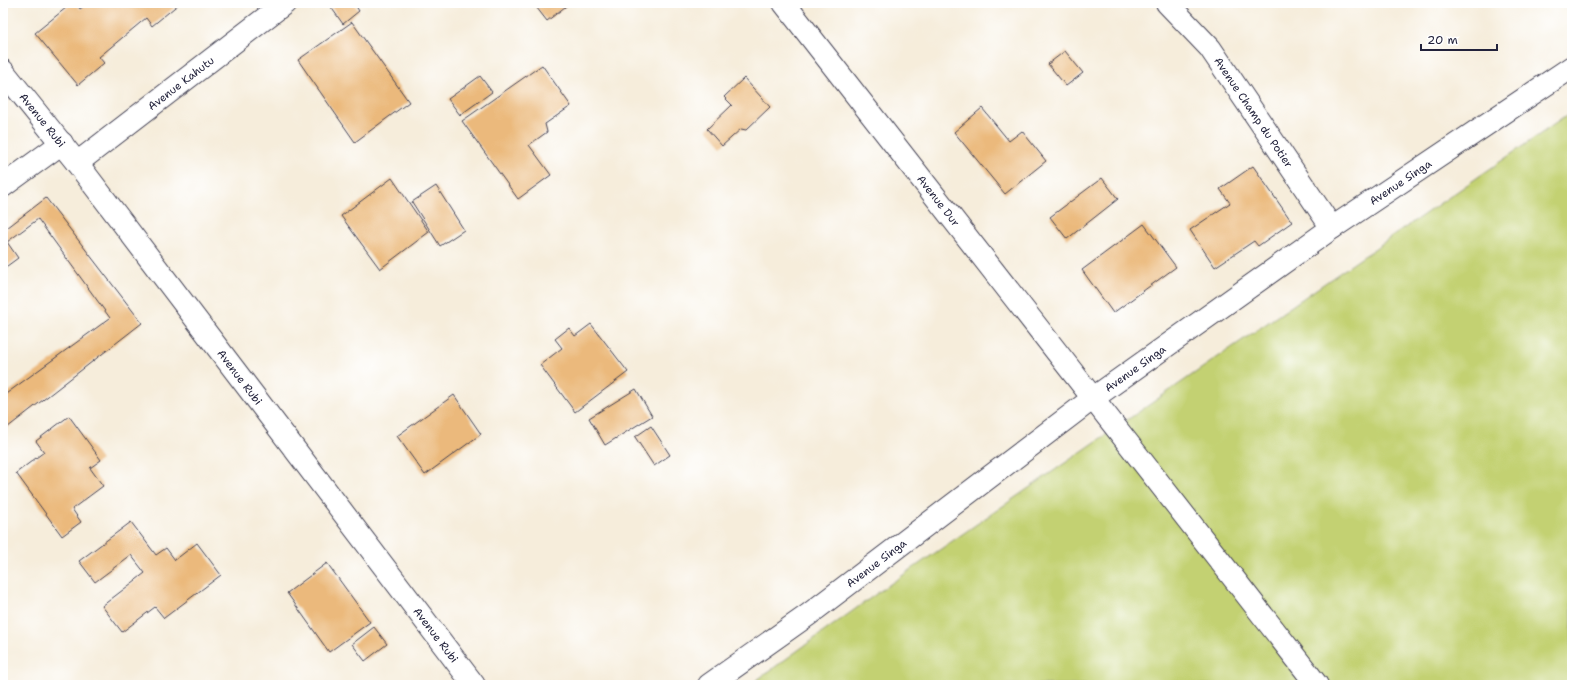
<svg xmlns="http://www.w3.org/2000/svg" width="1575" height="688" font-family="'Shantell Sans',sans-serif">
<style>
.green{fill:#c3d172;stroke:#727a56}
.building{fill:#ebb97c}
.lines{fill:none;stroke-linecap:round;stroke-linejoin:round}
.street-casing{stroke:#424053;stroke-width:24}
.street{stroke:#fff;stroke-width:22}
.labels{text-anchor:middle;dominant-baseline:central;stroke-width:3;stroke-linejoin:round;paint-order:stroke}
.street-label{font-size:11px;fill:#22223b;stroke:#fff}
</style>
<rect width="100%" height="100%" fill="#fff"/>
<filter id="ink" filterUnits="userSpaceOnUse"><feTurbulence type="fractalNoise" baseFrequency=".025" numOctaves="2"/><feDisplacementMap in="SourceGraphic" scale="8" xChannelSelector="R" yChannelSelector="G"/><feConvolveMatrix kernelMatrix="1 2 1 2 8 2 1 2 1" color-interpolation-filters="sRGB"/></filter>
<filter id="wash" filterUnits="userSpaceOnUse"><feTurbulence type="fractalNoise" baseFrequency=".012" numOctaves="4" result="noise"/><feDisplacementMap in="SourceGraphic" scale="16" xChannelSelector="R" yChannelSelector="G"/><feGaussianBlur stdDeviation="0.9" result="paint"/><feColorMatrix in="noise" values="0 0 0 0 0 0 0 0 0 0 0 0 0 0 0 0 0 1.4 0 .05"/><feComposite in="paint" operator="in"/></filter>
<g filter="url(#wash)">
<rect width="100%" height="100%" fill="#f6eddb"/>
<path class="green" d="M 1572,112 L 1572,685 L 750,685 L 883,589 Z"/>
<g id="blocks">
<path class="building" d="M 72,3 L 75,3 L 80,9 L 88,3 L 180,3 L 152,26 L 146,18 L 99,57 L 104,63 L 78,85 L 35,33 Z
M 328,3 L 354,3 L 359,11 L 343,24 Z
M 533,3 L 570,3 L 547,21 Z
M 352,22 L 409,102 L 355,142 L 298,60 Z
M 1065,51 L 1083,73 L 1066,86 L 1048,64 Z
M 542,65 L 571,106 L 545,124 L 547,132 L 529,145 L 551,175 L 518,199 L 462,121 Z
M 480,76 L 492,92 L 460,115 L 448,99 Z
M 744,78 L 770,107 L 746,130 L 741,129 L 722,146 L 707,129 L 732,105 L 724,97 Z
M 982,108 L 1009,141 L 1022,131 L 1046,161 L 1005,194 L 954,132 Z
M 1253,166 L 1292,222 L 1258,246 L 1254,241 L 1215,267 L 1190,230 L 1230,203 L 1220,189 Z
M 392,178 L 429,232 L 380,269 L 341,216 Z
M 1102,178 L 1118,199 L 1067,239 L 1050,217 Z
M 436,186 L 464,230 L 440,246 L 412,202 Z
M 46,198 L 142,323 L 3,431 L 3,396 L 110,318 L 38,219 L 7,242 L 18,258 L 3,269 L 3,231 Z
M 1144,224 L 1176,267 L 1113,313 L 1082,270 Z
M 591,324 L 628,372 L 575,412 L 540,365 L 562,348 L 555,339 L 569,328 L 575,336 Z
M 636,389 L 652,416 L 605,445 L 589,418 Z
M 454,395 L 481,434 L 425,475 L 397,436 Z
M 69,416 L 101,460 L 90,468 L 103,486 L 72,509 L 81,522 L 62,536 L 16,473 L 44,452 L 36,441 Z
M 651,426 L 670,455 L 654,466 L 635,437 Z
M 131,522 L 156,555 L 166,548 L 175,560 L 197,543 L 221,575 L 164,618 L 155,607 L 122,632 L 102,606 L 145,573 L 131,555 L 95,582 L 79,561 Z
M 327,563 L 370,622 L 329,652 L 287,593 Z
M 374,627 L 387,644 L 365,661 L 352,644 Z"/>
</g>
</g>
<g filter="url(#ink)">
<use href="#blocks" fill-opacity="0" stroke="#424053" stroke-width="1"/>
<g class="lines">
<g class="street-casing">
<g id="street">
<path id="s1" d="M 784,3 L 1317,685"/>
<path id="s2" d="M 1167,3 L 1210,48 L 1332,228"/>
<path id="s3" d="M 3,71 L 77,163 L 474,685"/>
<path id="s4" d="M 77,163 L 285,3"/>
<path d="M 3,186 L 62,143"/>
<path id="s5" d="M 709,685 L 808,615 L 1092,399 L 1332,228 L 1572,67"/>
</g>
</g>
<use href="#street" class="street"/>
</g>
</g>
<g class="labels">
<g class="street-label">
<text stroke="none"><textPath href="#s4" startOffset="131">Avenue Kahutu</textPath></text>
<text stroke="none"><textPath href="#s2" startOffset="140">Avenue Champ du Potier</textPath></text>
<text stroke="none"><textPath href="#s3" startOffset="63">Avenue Rubi</textPath></text>
<text stroke="none"><textPath href="#s5" startOffset="855">Avenue Singa</textPath></text>
<text stroke="none"><textPath href="#s1" startOffset="251">Avenue Dur</textPath></text>
<text stroke="none"><textPath href="#s5" startOffset="531">Avenue Singa</textPath></text>
<text stroke="none"><textPath href="#s3" startOffset="387">Avenue Rubi</textPath></text>
<text stroke="none"><textPath href="#s5" startOffset="207">Avenue Singa</textPath></text>
<text stroke="none"><textPath href="#s3" startOffset="711">Avenue Rubi</textPath></text>
</g>
</g>
<rect width="1575" height="688" fill="none" stroke="#fff" stroke-width="16"/>
<path d="M1421 44v6h76v-6" fill="none" stroke="#22223b" stroke-width="2"/>
<text x="1427" y="44" font-size="12" fill="#22223b" stroke="#ffffff" stroke-width="3" paint-order="stroke">20 m</text>
</svg>
